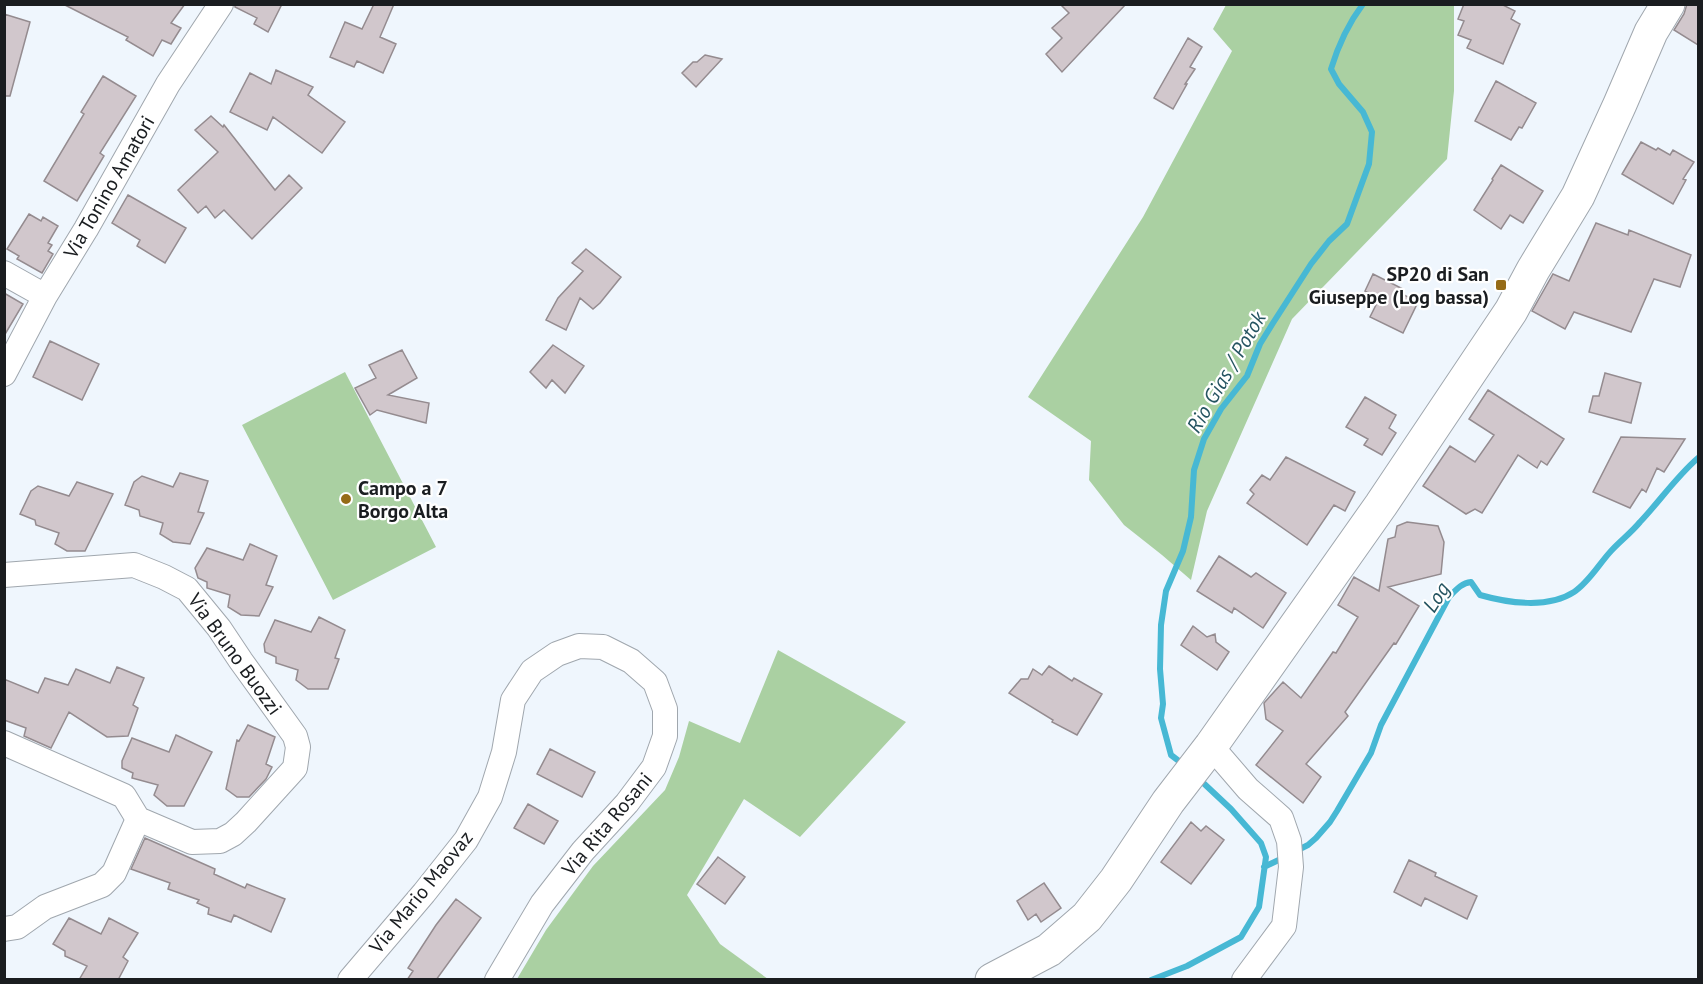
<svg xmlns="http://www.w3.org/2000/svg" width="1703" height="984" font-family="'PT Sans',sans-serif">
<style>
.green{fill:#aad0a2}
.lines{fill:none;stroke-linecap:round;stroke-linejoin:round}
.stream{stroke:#47b8d4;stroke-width:6}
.building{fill:#d1c7cc;stroke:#948b8f;stroke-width:1.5}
.street-casing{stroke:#a0a7ae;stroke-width:26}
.secondary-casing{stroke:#a0a7ae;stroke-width:35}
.street{stroke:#fff;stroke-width:24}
.secondary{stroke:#fff;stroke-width:33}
.poi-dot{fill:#956b17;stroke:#fff;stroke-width:2}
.labels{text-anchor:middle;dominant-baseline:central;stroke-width:4.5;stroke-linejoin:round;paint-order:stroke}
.street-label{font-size:20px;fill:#1a1d20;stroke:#fff}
.poi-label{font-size:20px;font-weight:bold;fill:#1a1d20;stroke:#fff;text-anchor:end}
.water-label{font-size:21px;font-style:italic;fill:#255461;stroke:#fff}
</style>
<rect width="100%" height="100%" fill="#eff6fd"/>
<path class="green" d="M 1226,5 L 1454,5 L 1454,91 L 1447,159 L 1292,319 L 1207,511 L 1191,580 L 1162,555 L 1124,525 L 1089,480 L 1091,441 L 1028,397 L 1143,217 L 1232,51 L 1213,29 Z
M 345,372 L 436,547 L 333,600 L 242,425 Z
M 778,650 L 906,722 L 800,837 L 744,799 L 687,895 L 720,944 L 768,979 L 517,979 L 546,930 L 593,866 L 665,790 L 679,757 L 689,721 L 740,743 Z"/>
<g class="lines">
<path class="stream" d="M 1184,765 L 1171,755 L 1161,718 L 1163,704 L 1160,669 L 1161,625 L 1166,591 L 1183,551 L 1191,517 L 1194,470 L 1204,439 L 1221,409 L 1247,376 L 1260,344 L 1273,323 L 1311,264 L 1329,241 L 1347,224 L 1369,164 L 1372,132 L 1363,112 L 1339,84 L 1331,69 C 1338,46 1348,24 1363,4
M 1294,852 L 1308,845 L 1316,838 L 1330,822 L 1337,811 L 1371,753 L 1381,725 L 1449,597 C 1455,591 1461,583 1471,582 L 1480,595 C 1508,603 1548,609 1574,592 C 1589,582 1599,564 1611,551 C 1620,541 1631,533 1640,522 C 1660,501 1676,477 1698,458
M 1264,867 L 1285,857
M 1151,980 L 1187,966 L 1241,937 L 1259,907 L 1266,857 L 1261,843 L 1231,809 L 1198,778"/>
</g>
<path class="building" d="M 63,4 L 185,4 L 171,23 L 181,28 L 171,44 L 162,40 L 153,56 L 126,40 L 128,37 Z
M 235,4 L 282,4 L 268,32 L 254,24 L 257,18 L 235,7 Z
M 374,4 L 394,4 L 380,37 L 396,44 L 383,73 L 357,61 L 354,67 L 330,57 L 345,22 L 362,29 Z
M 1060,4 L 1126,4 L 1062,72 L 1046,54 L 1062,38 L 1052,28 L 1069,13 Z
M 1464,4 L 1501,4 L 1515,11 L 1511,19 L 1520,24 L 1503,64 L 1467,48 L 1471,40 L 1458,35 L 1464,21 L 1458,19 Z
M 1687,4 L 1698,4 L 1698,45 L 1674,30 L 1684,14 Z
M 4,14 L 30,22 L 10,96 L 4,96 Z
M 1188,38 L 1202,47 L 1190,67 L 1195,69 L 1185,84 L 1187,84 L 1173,109 L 1154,98 Z
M 705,55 L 722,59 L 696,87 L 682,73 L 693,62 L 697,62 Z
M 276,70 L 313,87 L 308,95 L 345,122 L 322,153 L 273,117 L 267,130 L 230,112 L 250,73 L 271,84 Z
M 103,76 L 136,96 L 100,153 L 104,156 L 77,201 L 44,181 L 84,114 L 81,112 Z
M 1496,81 L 1536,103 L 1522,128 L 1519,127 L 1511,140 L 1475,121 Z
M 211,116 L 223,127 L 224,125 L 275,190 L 289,175 L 302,188 L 252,239 L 224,210 L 215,218 L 206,206 L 198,213 L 178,190 L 218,152 L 195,130 Z
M 1641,142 L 1656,150 L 1658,148 L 1670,155 L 1673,150 L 1694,162 L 1683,179 L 1686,180 L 1673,204 L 1622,174 Z
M 1501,165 L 1543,191 L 1523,223 L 1510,215 L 1501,229 L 1474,210 L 1493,180 L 1492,179 Z
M 128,195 L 186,228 L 165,263 L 137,246 L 140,240 L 112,223 Z
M 29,214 L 41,221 L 43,217 L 58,226 L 48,243 L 52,245 L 48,251 L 53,254 L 42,273 L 17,259 L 19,256 L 7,249 Z
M 1596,223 L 1628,235 L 1629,230 L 1691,255 L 1680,287 L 1654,279 L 1631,332 L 1574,312 L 1565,329 L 1532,311 L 1553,274 L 1569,281 Z
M 586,249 L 621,277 L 600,303 L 593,309 L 580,298 L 566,330 L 546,320 L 558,298 L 583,271 L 572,263 Z
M 1373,274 L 1403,289 L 1400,293 L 1418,302 L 1403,333 L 1370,317 L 1380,297 L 1365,291 Z
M 4,293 L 23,304 L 4,336 Z
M 50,341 L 99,364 L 82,400 L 33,377 Z
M 553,345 L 584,366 L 565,393 L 552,380 L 546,388 L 530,372 Z
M 402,350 L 417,378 L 388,395 L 429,403 L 426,423 L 377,410 L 370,415 L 355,388 L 376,378 L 369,365 Z
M 1605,373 L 1641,383 L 1631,423 L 1589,412 L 1593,396 L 1599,396 Z
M 1488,390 L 1564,439 L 1547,465 L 1541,461 L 1537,468 L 1518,455 L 1482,513 L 1475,509 L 1466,514 L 1423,486 L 1450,446 L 1475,462 L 1494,435 L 1469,419 Z
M 1365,397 L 1396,415 L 1389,428 L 1396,433 L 1382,455 L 1364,445 L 1368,439 L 1346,427 Z
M 1621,437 L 1685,439 L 1664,472 L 1657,468 L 1646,492 L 1642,489 L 1630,508 L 1593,492 Z
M 1286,457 L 1355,492 L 1345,511 L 1334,505 L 1307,545 L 1247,503 L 1254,494 L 1250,490 L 1262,475 L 1270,480 Z
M 180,473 L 208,481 L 198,512 L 204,513 L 190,544 L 173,542 L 160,534 L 163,523 L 140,516 L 139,510 L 125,505 L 134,482 L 142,476 L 173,487 Z
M 77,482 L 113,494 L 85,551 L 67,551 L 55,544 L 59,533 L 36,525 L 35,520 L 20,514 L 31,491 L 38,486 L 69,496 Z
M 1407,522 L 1438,526 L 1444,542 L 1441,574 L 1388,587 L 1419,606 L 1396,644 L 1394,643 L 1345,712 L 1348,716 L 1306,764 L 1321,777 L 1303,803 L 1256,765 L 1283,731 L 1266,719 L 1264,703 L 1283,682 L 1301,698 L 1333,652 L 1336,653 L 1358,617 L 1338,605 L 1354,577 L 1379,591 L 1388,539 L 1395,537 L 1397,526 Z
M 250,544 L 277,556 L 266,585 L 273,587 L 259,616 L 241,615 L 228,607 L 230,595 L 207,588 L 207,582 L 198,578 L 195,568 L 207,548 L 243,560 Z
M 1219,556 L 1251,577 L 1256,573 L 1286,593 L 1263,628 L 1234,608 L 1232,613 L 1197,591 Z
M 319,617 L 345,630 L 335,658 L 339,659 L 328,689 L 308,689 L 296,680 L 298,670 L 276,663 L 276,657 L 265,652 L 264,644 L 275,620 L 311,632 Z
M 1193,626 L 1207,637 L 1215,634 L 1216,642 L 1229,652 L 1217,670 L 1181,645 Z
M 1049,666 L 1072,681 L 1074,678 L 1102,694 L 1077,735 L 1052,722 L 1053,720 L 1009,693 L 1021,679 L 1028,679 L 1033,669 L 1042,675 Z
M 117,667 L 144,678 L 133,705 L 138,708 L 128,736 L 107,737 L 69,712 L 51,748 L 24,736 L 26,728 L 4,720 L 4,679 L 38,693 L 45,678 L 68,685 L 76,669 L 110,683 Z
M 248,725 L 275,737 L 266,764 L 272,767 L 266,779 L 249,797 L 237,797 L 226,789 L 237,740 L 239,741 Z
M 176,735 L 212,752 L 184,806 L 167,806 L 154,795 L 158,785 L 132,778 L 133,773 L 122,768 L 122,761 L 132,738 L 169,752 Z
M 550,749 L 595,772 L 582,797 L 537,774 Z
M 528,804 L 558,821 L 544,844 L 514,828 Z
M 1191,822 L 1201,831 L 1206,826 L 1224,840 L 1191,884 L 1161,862 Z
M 145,838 L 215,869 L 214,874 L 245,888 L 247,884 L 285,899 L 271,932 L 234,915 L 231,922 L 208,914 L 209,908 L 197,903 L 199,900 L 168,889 L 170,883 L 131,869 Z
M 718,857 L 745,877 L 725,904 L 697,884 Z
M 1409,860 L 1436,873 L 1435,876 L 1477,896 L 1467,919 L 1425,898 L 1421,906 L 1394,892 Z
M 1044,883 L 1061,908 L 1041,922 L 1036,914 L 1028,920 L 1017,901 Z
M 456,899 L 481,918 L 436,980 L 407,980 L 413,971 L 408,968 L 436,925 Z
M 69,918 L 101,934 L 109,918 L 138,933 L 123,957 L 128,961 L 118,980 L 79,980 L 87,966 L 65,956 L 65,951 L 53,944 Z"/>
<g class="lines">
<g class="street-casing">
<path id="street" d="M 4,273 L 45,296
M 4,374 L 45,296 L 86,229 L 168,84 L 221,4
M 4,575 L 134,565 L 164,577 L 187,589 L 219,628 L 241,661 L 295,736 L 298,747 L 295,768 L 246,822 L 233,834 L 220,841 L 192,842 L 138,819 L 124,796 L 4,743
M 1211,746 L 1248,789 L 1281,818 L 1289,841 L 1291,867 L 1284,926 L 1244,980
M 4,929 L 17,927 L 45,907 L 102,885 L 114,873 L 138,819
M 350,980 L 424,893 L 466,840 L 490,797 L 504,752 L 513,700 L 532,671 L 557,654 L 579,646 L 603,647 L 631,661 L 655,682 L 665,709 L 665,736 L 654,767 L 627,803 L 583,851 L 542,904 L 497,980"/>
</g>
<g class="secondary-casing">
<path id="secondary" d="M 992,980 L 1049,950 L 1087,917 L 1116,880 L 1168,802 L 1211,746 L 1381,505 L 1511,311 L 1533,270 L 1578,196 L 1620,104 L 1651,32 L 1668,4"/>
</g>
<use href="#street" class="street"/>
<use href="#secondary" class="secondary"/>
</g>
<g class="poi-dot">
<rect x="1495" y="279" width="12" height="12" rx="3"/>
<circle cx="346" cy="499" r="6"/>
</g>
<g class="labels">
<g class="street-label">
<text transform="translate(109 187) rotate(-60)">Via Tonino Amatori</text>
<text transform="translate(235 654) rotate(54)">Via Bruno Buozzi</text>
<text transform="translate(607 824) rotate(-50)">Via Rita Rosani</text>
<text transform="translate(421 892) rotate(-51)">Via Mario Maovaz</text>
</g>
<g class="poi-label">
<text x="1489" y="274">SP20 di San<tspan x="1489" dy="23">Giuseppe (Log bassa)</tspan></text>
<text x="358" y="488" text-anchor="start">Campo a 7<tspan x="358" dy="23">Borgo Alta</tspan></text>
</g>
<g class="water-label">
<text transform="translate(1226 372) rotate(-60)">Rio Gias / Potok</text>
<text transform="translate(1436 597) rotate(-57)">Log</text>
</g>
</g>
<rect width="1703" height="984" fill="none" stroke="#1a1d20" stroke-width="12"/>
</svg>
